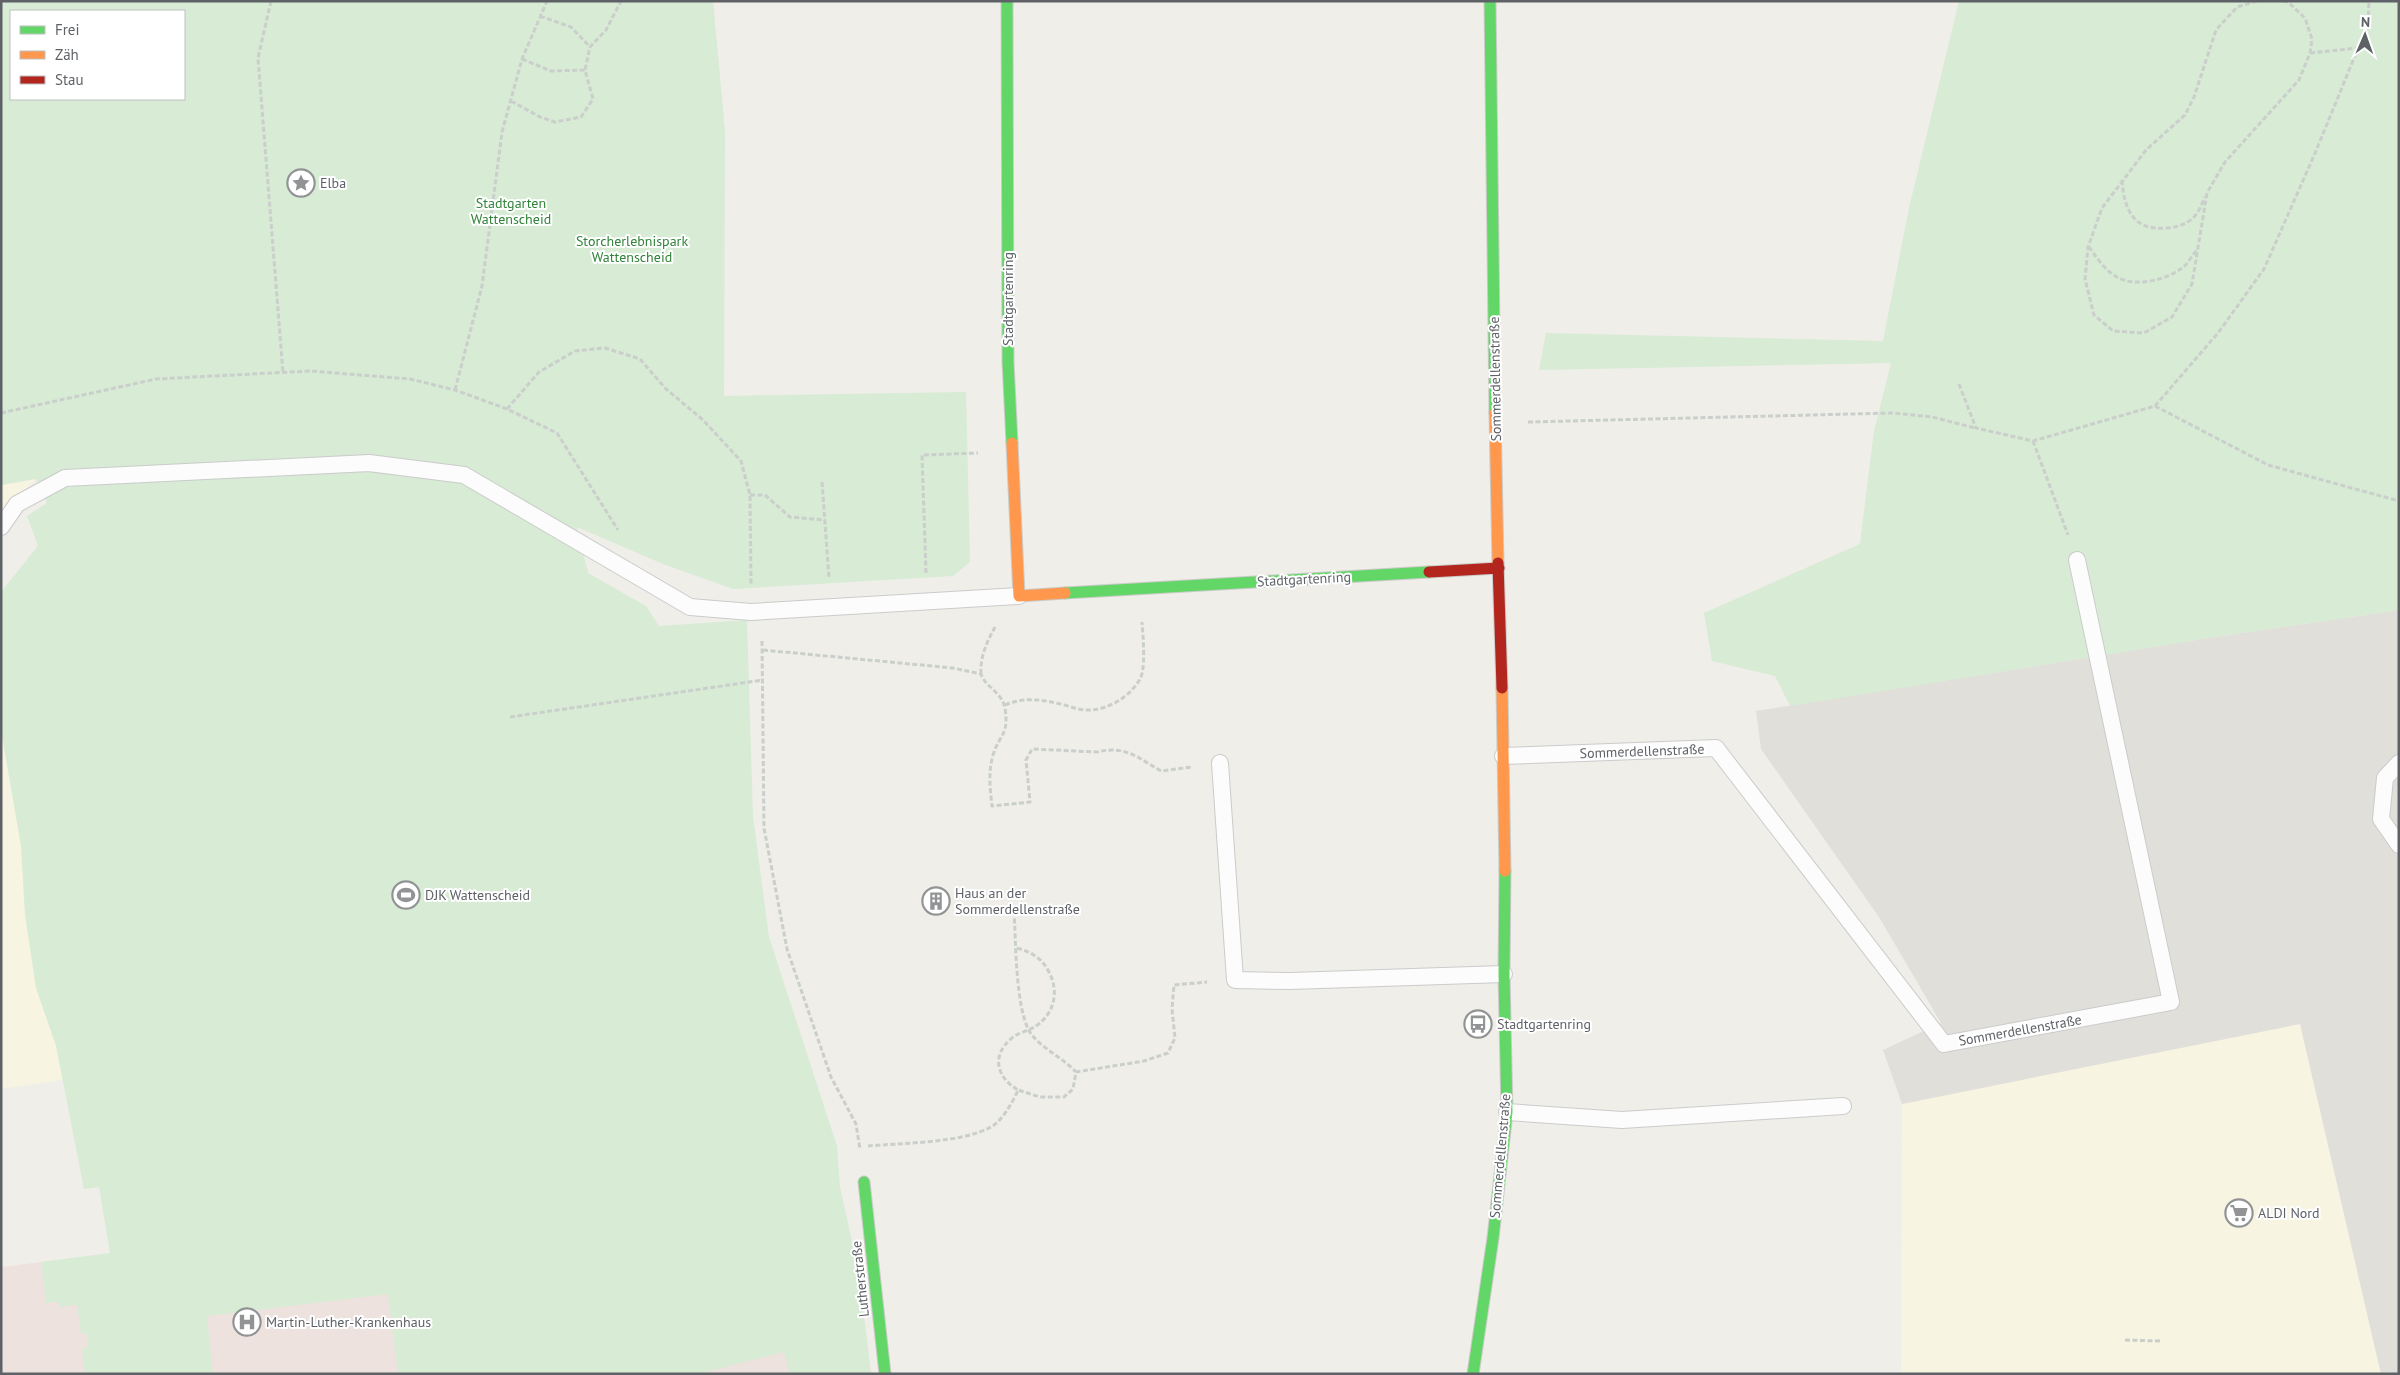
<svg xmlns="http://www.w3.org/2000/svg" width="2400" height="1375" font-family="'PT Sans',sans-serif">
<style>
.commercial{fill:#f8f4e2}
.industrial{fill:#e0dfda}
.medical{fill:#eee2de}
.green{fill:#d7ebd5;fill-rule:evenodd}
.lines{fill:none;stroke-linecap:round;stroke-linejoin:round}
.lane-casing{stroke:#cbcbcb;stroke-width:18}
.fast-casing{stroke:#cbcbc9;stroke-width:13}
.slow-casing{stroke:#cbcbc9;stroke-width:13}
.jam-casing{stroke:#cbcbc9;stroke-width:13}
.path{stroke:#cacfcb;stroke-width:3;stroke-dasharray:5 2.5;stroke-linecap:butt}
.lane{stroke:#fdfcfc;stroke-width:16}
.fast{stroke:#63d668;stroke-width:11}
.slow{stroke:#ff974d;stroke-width:11}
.jam{stroke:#b3261e;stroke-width:11}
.labels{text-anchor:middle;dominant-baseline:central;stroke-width:4;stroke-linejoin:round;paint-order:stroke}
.poi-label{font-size:14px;fill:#5e6267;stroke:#fff;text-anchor:start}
.park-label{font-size:14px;fill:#318339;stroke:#fff}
.street-label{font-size:14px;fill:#5e6267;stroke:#fff}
</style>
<rect width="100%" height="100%" fill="#efeee9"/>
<path class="commercial" d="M 36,479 L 10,505 L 1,515 L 1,485 Z
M 1,624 L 80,1077 L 1,1089 Z
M 2300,1024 L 2381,1374 L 1901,1374 L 1902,1104 Z"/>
<path class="industrial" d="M 2399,610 L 2399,1374 L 2381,1374 L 2300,1024 L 1902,1104 L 1883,1050 L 1941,1023 L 1879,917 L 1761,749 L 1756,711 L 2215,637 Z"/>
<path class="medical" d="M 110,1254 L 440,1257 L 516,1351 L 858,1269 L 871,1374 L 1,1374 L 1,1267 Z"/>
<path class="green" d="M 1,1 L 713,1 L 725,131 L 724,396 L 966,392 L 970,562 L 953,576 L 733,589 L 663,564 L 577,527 L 588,573 L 646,606 L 659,626 L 747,620 L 753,817 L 769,937 L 837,1146 L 840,1187 L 858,1269 L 871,1374 L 790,1374 L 784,1352 L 698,1374 L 398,1374 L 388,1294 L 207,1316 L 213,1374 L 85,1374 L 82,1349 L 88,1348 L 87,1334 L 81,1334 L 77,1305 L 60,1307 L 59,1302 L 46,1303 L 41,1262 L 110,1253 L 99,1187 L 84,1189 L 56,1046 L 36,988 L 25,915 L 21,846 L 1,730 L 1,592 L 38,546 L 27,516 L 47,503 L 36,479 L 1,485 ZM 11,11 L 184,11 L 184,99 L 11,99 Z
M 1959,1 L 2399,1 L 2399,610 L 2215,637 L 1790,706 L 1775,676 L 1712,661 L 1704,613 L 1860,544 L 1874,431 L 1891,363 L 1539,370 L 1546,333 L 1883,341 L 1909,208 Z"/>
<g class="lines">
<g class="lane-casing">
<path id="lane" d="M 1,527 L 17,504 L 65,478 L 369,463 L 464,475 L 690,607 L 751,612 L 1019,596
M 1503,756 L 1716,748 L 1944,1044 L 2171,1002 L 2077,560
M 1220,763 L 1235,980 L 1290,981 L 1504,974
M 2399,763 L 2385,778 L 2381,819 L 2399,845
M 1507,1112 L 1622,1120 L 1843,1106"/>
</g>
<g class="fast-casing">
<path id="fast" d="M 1007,1 L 1008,362 L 1012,443
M 1490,1 L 1495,413
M 1065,593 L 1429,572
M 864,1182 L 885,1374
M 1473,1374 L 1493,1238 L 1507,1112 L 1504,974 L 1505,871"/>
</g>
<g class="slow-casing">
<path id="slow" d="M 1495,413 L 1498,563
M 1012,443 L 1019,596 L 1065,593
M 1502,688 L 1505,871"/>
</g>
<g class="jam-casing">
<path id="jam" d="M 1498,563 L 1502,688
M 1429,572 L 1499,568"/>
</g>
<path class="path" d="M 271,1 L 258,58 L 283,373
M 2257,1 L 2237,7 L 2216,30 L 2194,97 L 2185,115 L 2146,150 L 2102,208 L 2088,247 L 2085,279 L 2094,315 L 2113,331 L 2144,333 L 2172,317 L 2192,284 L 2207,193 L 2225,162 L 2299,80 L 2310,53 L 2312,39 L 2305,18 L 2288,2 L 2282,1
M 540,16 L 571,27 L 590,47
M 2310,53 L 2358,48
M 522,59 L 551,71 L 585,70
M 511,101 L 540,117 L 555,122 L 581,117 L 593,99 L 585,70 L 590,47 L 606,30 L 621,1
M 2122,180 C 2124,209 2133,231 2166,228 C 2176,228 2187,224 2194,217 C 2199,212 2202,203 2205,197
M 2089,247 C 2097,258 2106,272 2119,278 C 2137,287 2166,280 2182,268 C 2188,264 2192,255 2197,250
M 1959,384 L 1976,428 L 2033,441 L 2155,406 L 2218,333 L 2264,269 L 2316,151 L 2368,24 L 2369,1
M 455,390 L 482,286 L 502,132 L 522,59 L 547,1
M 2155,406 L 2268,465 L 2399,501
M 507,409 L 539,372 L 575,351 L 605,348 L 640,359 L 665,388 L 703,420 L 741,461 L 750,495 L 751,584
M 1,413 L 156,379 L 310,371 L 410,379 L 455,390 L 507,409 L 557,433 L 618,530
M 1528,422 L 1892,413 L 1932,417 L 1975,428
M 2033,441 L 2068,535
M 822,482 L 829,578
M 750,495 L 765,495 L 790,517 L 825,520
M 926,573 L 922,455 L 978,453
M 762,641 L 764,828 L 787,949 L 831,1077 L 856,1124 L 860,1149
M 763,650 L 953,668 L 981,674 C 985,687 1002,692 1005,708 C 1009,736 1000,733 993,755 C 988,773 990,788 992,806 L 1030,802 L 1026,760 L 1032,749 L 1097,752 C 1126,745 1138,758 1161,771 L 1192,767
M 981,674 C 980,656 987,642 995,627
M 1005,705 C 1027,696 1045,700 1068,706 C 1074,708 1080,710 1086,710 C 1107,711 1130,697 1140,679 C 1146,669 1143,635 1142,622
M 510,717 L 763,680
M 1014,911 C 1016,940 1015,1014 1032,1035 C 1043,1049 1063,1058 1076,1072
M 1017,948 C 1031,952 1042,958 1049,972 C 1059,991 1055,1013 1036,1026 C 1029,1031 1019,1032 1012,1038 C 991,1055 996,1077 1018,1090
M 868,1146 C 902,1143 962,1143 991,1127 C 1002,1121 1013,1102 1018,1090 L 1040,1097 L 1064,1097 L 1073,1089 L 1076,1072 L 1144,1061 L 1168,1053 L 1175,1038 L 1172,1009 L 1174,985 L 1207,982
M 2125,1340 L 2160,1341"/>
<use href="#lane" class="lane"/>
<use href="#fast" class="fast"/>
<use href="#slow" class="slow"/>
<use href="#jam" class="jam"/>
</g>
<defs>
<g id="sight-ring" transform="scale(1.4375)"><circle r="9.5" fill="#fff" stroke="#919394" stroke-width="1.5"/><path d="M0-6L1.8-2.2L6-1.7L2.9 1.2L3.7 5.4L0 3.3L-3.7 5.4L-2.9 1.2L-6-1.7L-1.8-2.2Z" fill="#919394"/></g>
<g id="stadium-ring" transform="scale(1.4375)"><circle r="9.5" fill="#fff" stroke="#919394" stroke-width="1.5"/><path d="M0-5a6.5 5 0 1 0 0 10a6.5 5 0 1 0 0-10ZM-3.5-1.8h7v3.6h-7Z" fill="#919394"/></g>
<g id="building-ring" transform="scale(1.4375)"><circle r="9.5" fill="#fff" stroke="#919394" stroke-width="1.5"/><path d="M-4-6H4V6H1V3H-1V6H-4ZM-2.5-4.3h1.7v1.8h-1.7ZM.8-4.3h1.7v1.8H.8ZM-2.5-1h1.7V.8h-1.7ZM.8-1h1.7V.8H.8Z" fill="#919394"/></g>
<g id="bus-ring" transform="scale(1.4375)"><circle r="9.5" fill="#fff" stroke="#919394" stroke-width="1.5"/><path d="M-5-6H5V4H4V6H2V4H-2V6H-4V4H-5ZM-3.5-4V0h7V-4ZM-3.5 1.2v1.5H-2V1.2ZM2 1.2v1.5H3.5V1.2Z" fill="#919394"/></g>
<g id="supermarket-ring" transform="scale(1.4375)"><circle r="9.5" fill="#fff" stroke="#919394" stroke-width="1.5"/><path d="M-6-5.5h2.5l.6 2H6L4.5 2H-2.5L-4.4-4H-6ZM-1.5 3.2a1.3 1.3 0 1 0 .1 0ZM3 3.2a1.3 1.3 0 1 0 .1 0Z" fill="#919394"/></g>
<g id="hospital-ring" transform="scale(1.4375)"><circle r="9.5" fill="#fff" stroke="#919394" stroke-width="1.5"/><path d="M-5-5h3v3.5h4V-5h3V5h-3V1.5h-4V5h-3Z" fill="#919394"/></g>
</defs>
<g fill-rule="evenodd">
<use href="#sight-ring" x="301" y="183"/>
<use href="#stadium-ring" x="406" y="895"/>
<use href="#building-ring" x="936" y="901"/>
<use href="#bus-ring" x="1478" y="1024"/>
<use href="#supermarket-ring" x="2239" y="1213"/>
<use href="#hospital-ring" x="247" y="1322"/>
</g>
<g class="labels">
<g class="poi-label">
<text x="320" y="183">Elba</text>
<text x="955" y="893">Haus an der<tspan x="955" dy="16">Sommerdellenstraße</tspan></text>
<text x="425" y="895">DJK Wattenscheid</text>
<text x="1497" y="1024">Stadtgartenring</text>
<text x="2258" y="1213">ALDI Nord</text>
<text x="266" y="1322">Martin-Luther-Krankenhaus</text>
</g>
<g class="park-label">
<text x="511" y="203">Stadtgarten<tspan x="511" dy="16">Wattenscheid</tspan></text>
<text x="632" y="241">Storcherlebnispark<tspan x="632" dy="16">Wattenscheid</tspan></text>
</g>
<g class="street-label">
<text transform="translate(1008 299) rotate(-90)">Stadtgartenring</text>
<text transform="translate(1495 379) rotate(-91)">Sommerdellenstraße</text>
<text transform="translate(1304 579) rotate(-3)">Stadtgartenring</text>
<text transform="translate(1642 751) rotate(-2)">Sommerdellenstraße</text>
<text transform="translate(2020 1030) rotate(-10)">Sommerdellenstraße</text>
<text transform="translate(1500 1156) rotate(-85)">Sommerdellenstraße</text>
<text transform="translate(860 1279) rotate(-96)">Lutherstraße</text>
</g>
</g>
<rect width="2400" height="1375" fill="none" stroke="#5e6267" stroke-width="5"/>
<rect x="10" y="10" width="175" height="90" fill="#ffffff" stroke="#bfc0c2"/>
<rect x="20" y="26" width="25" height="8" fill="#63d668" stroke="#bfc0c2"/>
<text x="55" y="35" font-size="15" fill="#5e6267">Frei</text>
<rect x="20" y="51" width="25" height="8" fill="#ff974d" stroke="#bfc0c2"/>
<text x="55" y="60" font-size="15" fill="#5e6267">Zäh</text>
<rect x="20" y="76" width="25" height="8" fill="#b3261e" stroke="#bfc0c2"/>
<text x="55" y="85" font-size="15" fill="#5e6267">Stau</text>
<g transform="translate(2365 35) rotate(2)" stroke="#ffffff" stroke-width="4" paint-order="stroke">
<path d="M0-4L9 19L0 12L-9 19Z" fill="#5e6267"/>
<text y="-8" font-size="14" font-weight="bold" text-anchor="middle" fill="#5e6267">N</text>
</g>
</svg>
